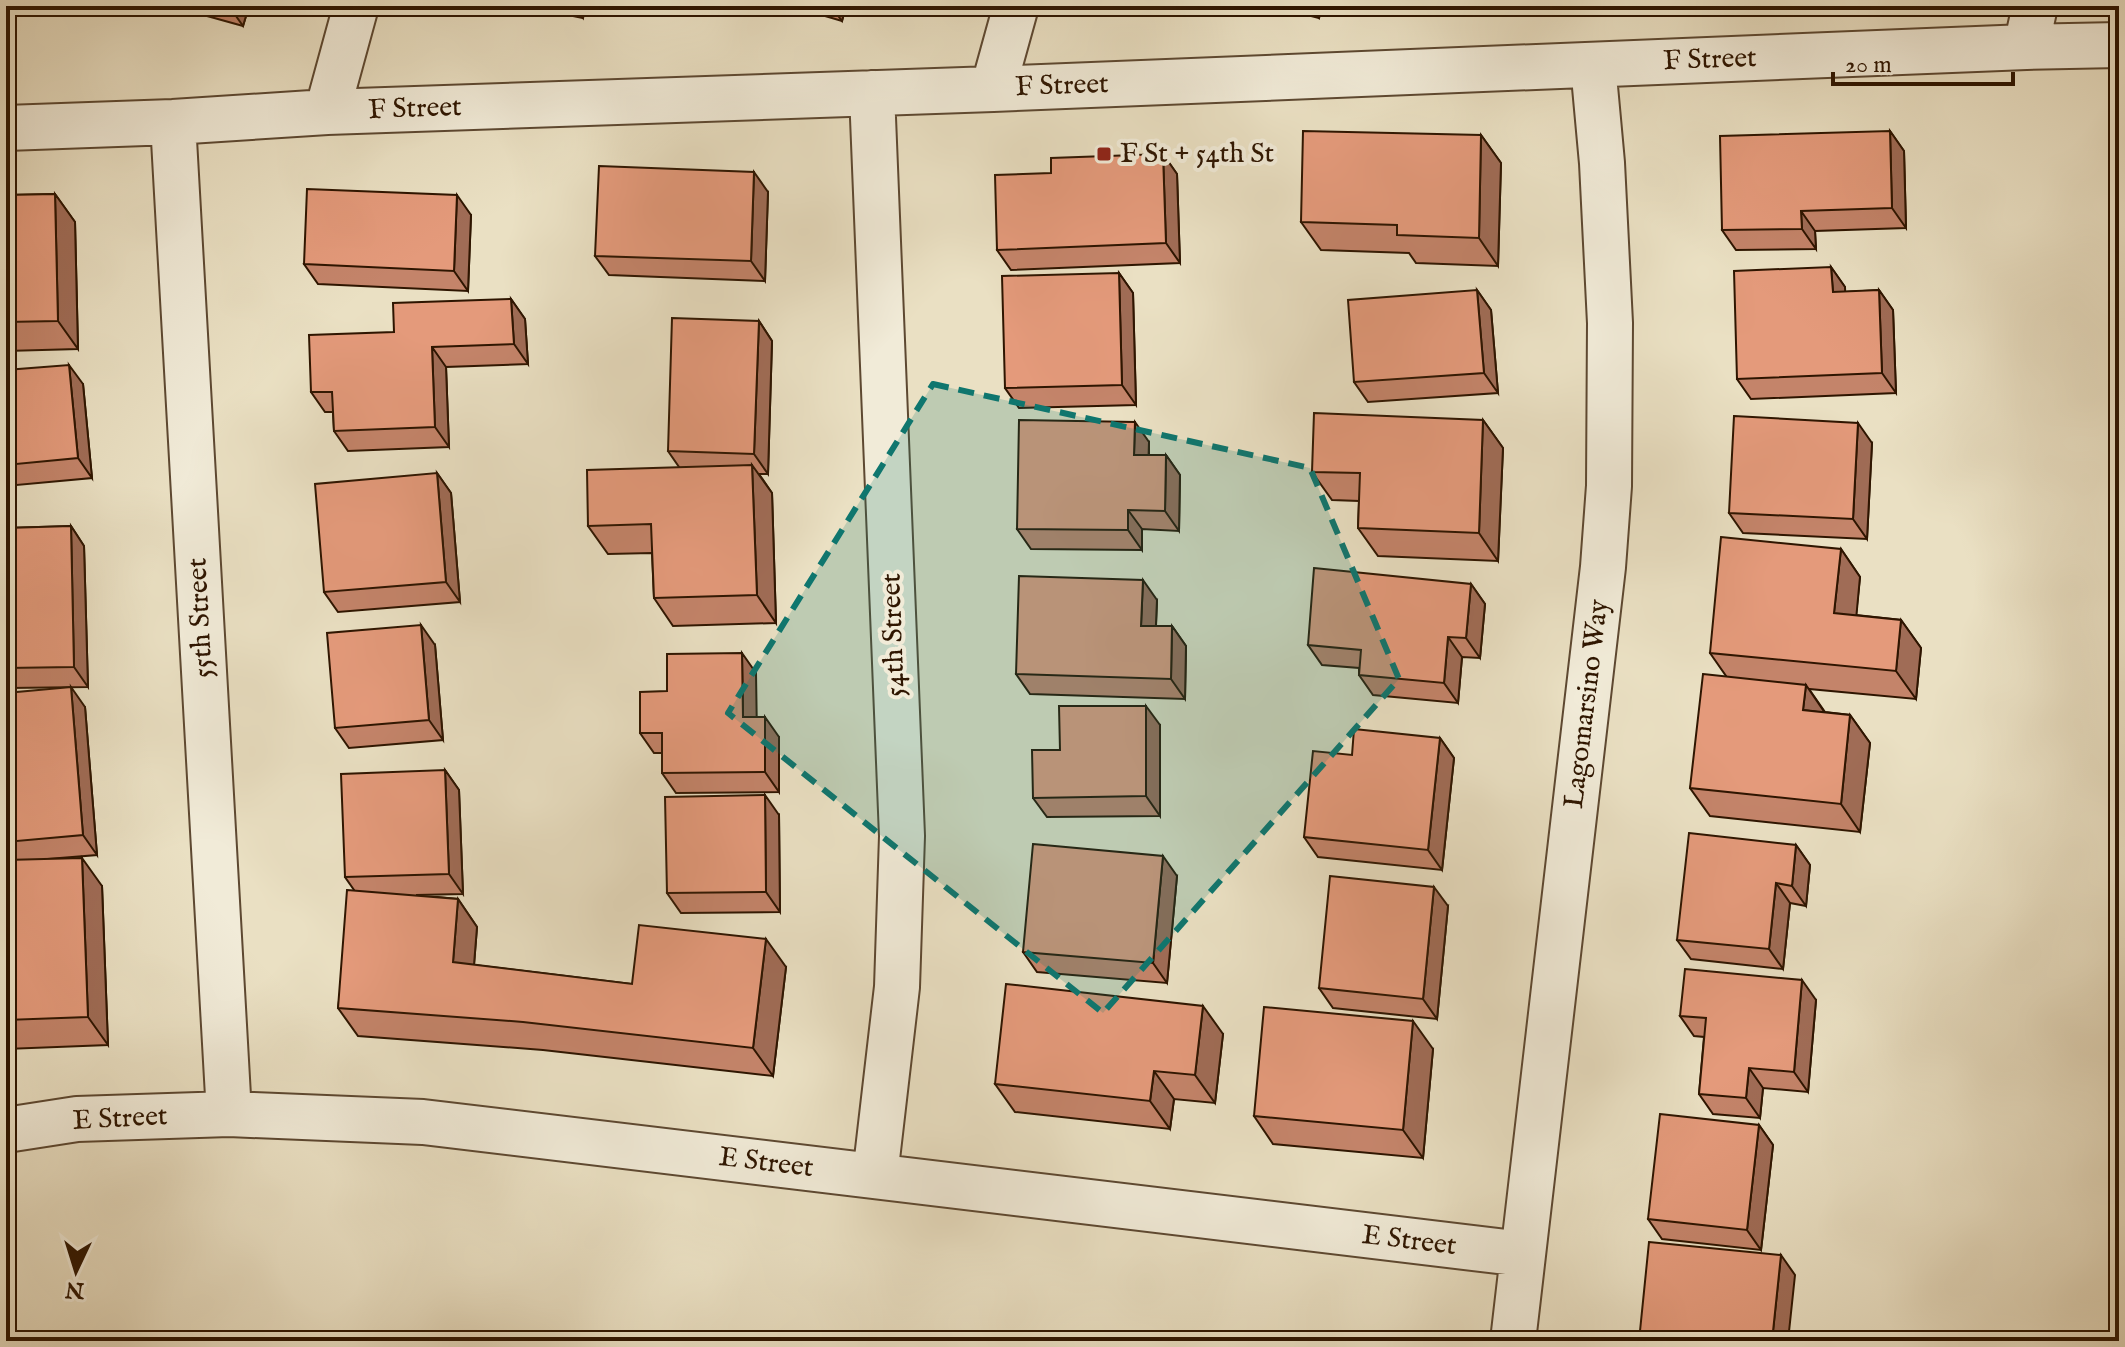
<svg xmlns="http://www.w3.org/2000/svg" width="2125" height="1347" font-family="'IM FELL English',serif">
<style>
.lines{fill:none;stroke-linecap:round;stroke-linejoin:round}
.street-casing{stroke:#5d4831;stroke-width:48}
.street{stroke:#f1ebd8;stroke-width:44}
.wall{fill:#c4846a;stroke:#2e1500;stroke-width:2}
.shaded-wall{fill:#a06c56;stroke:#2e1500;stroke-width:2}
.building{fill:#e49a7b;stroke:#2e1500;stroke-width:2}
.marked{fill:#0f766e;fill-opacity:0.2;stroke:#0f766e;stroke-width:6;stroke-dasharray:16 10;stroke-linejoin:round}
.poi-dot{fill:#8f2418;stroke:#f1ebd8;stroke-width:3}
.labels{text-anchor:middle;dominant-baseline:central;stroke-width:8;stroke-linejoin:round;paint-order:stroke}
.street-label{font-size:28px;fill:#2e1500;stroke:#f1ebd8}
.poi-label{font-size:28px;fill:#2e1500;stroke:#f1ebd8;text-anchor:start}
</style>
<rect width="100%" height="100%" fill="#eae0c3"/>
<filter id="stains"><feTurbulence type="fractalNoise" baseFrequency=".0025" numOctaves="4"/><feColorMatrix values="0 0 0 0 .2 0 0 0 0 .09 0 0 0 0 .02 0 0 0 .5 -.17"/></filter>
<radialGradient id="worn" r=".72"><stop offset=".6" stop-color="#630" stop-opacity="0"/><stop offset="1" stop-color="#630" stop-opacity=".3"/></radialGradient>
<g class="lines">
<g class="street-casing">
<path id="street" d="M 2026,47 L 2035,6
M 993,89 L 1016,6
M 872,93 L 902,836 L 897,987 L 875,1176
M 327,112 L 356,6
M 173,122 L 229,1114
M 6,128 L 173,122 L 327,112 L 993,89 L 2026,47 L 2119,45
M 6,1130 L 77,1119 L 229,1114 L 423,1122 L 1523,1254
M 1513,1341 L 1603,567 L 1609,486 L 1610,323 L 1602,163 L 1593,65"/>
</g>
<use href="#street" class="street"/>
</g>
<path class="wall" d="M 171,6 L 249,6 L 243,26 Z
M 524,6 L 585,6 L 583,18 Z
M 676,6 L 693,6 L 692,10 Z
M 791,6 L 846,6 L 842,21 Z
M 895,6 L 930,6 L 927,15 Z
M 1272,6 L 1322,6 L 1319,18 Z
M 1890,131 L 1904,151 L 1906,228 L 1815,231 L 1816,249 L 1736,250 L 1722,230 Z
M 1481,135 L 1501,163 L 1498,266 L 1416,263 L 1409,253 L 1321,250 L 1301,222 Z
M 1163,154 L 1177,174 L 1180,263 L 1011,270 L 997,250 Z
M 768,192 L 765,281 L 609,275 L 595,256 Z
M 55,194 L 75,222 L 78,349 L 6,351 L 6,195 Z
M 471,215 L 468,291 L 318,284 L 304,264 Z
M 1831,267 L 1845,287 L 1845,292 L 1879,290 L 1893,310 L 1896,393 L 1751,399 L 1737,379 Z
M 1119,273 L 1133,293 L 1136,405 L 1019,408 L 1005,388 Z
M 1477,290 L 1491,310 L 1498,393 L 1368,402 L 1354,382 Z
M 511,299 L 525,319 L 528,364 L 446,367 L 449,447 L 348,451 L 334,431 L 333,412 L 325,412 L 311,392 L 394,332 Z
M 759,321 L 772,341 L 768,474 L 759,474 L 772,493 L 776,623 L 673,626 L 654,598 L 652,553 L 608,554 L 588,526 L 679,467 L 668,451 Z
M 6,370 L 83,384 L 92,478 L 6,486 Z
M 1483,420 L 1503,448 L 1498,561 L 1378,556 L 1358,528 L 1359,501 L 1332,500 L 1312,472 Z
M 1149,442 L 1149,455 L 1166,455 L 1180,475 L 1179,531 L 1142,529 L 1142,550 L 1031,549 L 1017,529 Z
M 1872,443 L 1867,539 L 1743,533 L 1729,513 Z
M 437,473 L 451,493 L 460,602 L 338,612 L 324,592 Z
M 71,526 L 84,546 L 88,687 L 9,688 L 6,684 L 6,528 Z
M 1841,549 L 1860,577 L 1856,615 L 1901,620 L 1921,648 L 1916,699 L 1809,689 L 1825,712 L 1850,715 L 1870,743 L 1860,832 L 1710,816 L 1690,788 L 1726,676 L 1710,653 Z
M 1471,584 L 1485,604 L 1480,658 L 1462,657 L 1458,703 L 1373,695 L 1359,675 L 1359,668 L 1322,665 L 1308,645 Z
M 1157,600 L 1156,626 L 1172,626 L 1186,646 L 1185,699 L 1030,694 L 1016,674 Z
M 435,645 L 443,740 L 349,748 L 335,728 Z
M 756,673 L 756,717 L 779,737 L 779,792 L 676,793 L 662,773 L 662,753 L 654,753 L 640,733 L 667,691 Z
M 6,693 L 85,707 L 97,855 L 48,859 L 102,886 L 108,1045 L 6,1049 L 6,860 L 12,860 L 6,851 Z
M 1160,725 L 1160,816 L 1047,817 L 1033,798 L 1060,750 Z
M 1440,738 L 1454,758 L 1442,870 L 1318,857 L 1304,837 L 1352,755 Z
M 445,770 L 459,790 L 463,894 L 416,895 L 458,899 L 477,927 L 474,965 L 632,984 L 786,967 L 773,1076 L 543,1050 L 358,1036 L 338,1008 L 354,890 L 345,877 Z
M 779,815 L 780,912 L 681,913 L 667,893 Z
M 1796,845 L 1810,865 L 1806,906 L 1790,903 L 1783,969 L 1691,959 L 1677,940 Z
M 1177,876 L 1167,983 L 1037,972 L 1023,952 Z
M 1448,906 L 1437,1019 L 1333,1008 L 1319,988 Z
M 1816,1000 L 1808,1092 L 1763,1088 L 1760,1118 L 1713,1114 L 1699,1094 L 1704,1037 L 1694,1036 L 1680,1016 Z
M 1223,1034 L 1215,1103 L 1174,1099 L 1170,1129 L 1015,1112 L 995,1084 Z
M 1433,1049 L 1423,1158 L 1273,1144 L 1254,1116 Z
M 1759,1125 L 1773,1145 L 1761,1250 L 1662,1239 L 1648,1219 Z"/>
<path class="shaded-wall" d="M 229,6 L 249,6 L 243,26 Z
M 574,6 L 585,6 L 583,18 Z
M 831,6 L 846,6 L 842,21 Z
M 921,6 L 930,6 L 927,15 Z
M 1310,6 L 1322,6 L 1319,18 Z
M 1890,131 L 1904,151 L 1906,228 L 1892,208 Z
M 1481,135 L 1501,163 L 1498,266 L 1479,238 Z
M 1163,154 L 1177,174 L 1180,263 L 1166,243 Z
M 754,172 L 768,192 L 765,281 L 751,261 Z
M 55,194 L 75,222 L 78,349 L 58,321 Z
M 457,195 L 471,215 L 468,291 L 454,271 Z
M 1801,211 L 1815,231 L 1816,249 L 1802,229 Z
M 1831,267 L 1845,287 L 1846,312 L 1833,292 Z
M 1119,273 L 1133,293 L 1136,405 L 1122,385 Z
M 1477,290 L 1491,310 L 1498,393 L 1484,373 Z
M 1879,290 L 1893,310 L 1896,393 L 1882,373 Z
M 511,299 L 525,319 L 528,364 L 514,344 Z
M 759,321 L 772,341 L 768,474 L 754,454 Z
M 432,347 L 446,367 L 449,447 L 435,427 Z
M 69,365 L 83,384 L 92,478 L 78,458 Z
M 1483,420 L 1503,448 L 1498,561 L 1479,533 Z
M 1135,422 L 1149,442 L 1148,475 L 1134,455 Z
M 1858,423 L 1872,443 L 1867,539 L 1853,519 Z
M 1166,455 L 1180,475 L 1179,531 L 1165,511 Z
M 752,465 L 772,493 L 776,623 L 757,595 Z
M 437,473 L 451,493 L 460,602 L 446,582 Z
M 1128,510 L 1142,529 L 1142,550 L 1128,530 Z
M 71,526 L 84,546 L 88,687 L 74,667 Z
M 1841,549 L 1860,577 L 1854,641 L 1834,613 Z
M 1143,580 L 1157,600 L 1155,646 L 1141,626 Z
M 1471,584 L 1485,604 L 1480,658 L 1466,638 Z
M 1901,620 L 1921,648 L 1916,699 L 1896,671 Z
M 421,625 L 435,645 L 443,740 L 429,720 Z
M 1172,626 L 1186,646 L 1185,699 L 1171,679 Z
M 1448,637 L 1462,657 L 1458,703 L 1444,683 Z
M 742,653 L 756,673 L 757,737 L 743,717 Z
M 1806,685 L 1825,713 L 1803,710 Z
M 71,687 L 85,707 L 97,855 L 83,835 Z
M 1146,706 L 1160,725 L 1160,816 L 1146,796 Z
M 1850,715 L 1870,743 L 1860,832 L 1841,804 Z
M 765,717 L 779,737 L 779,792 L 765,772 Z
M 1440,738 L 1454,758 L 1442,870 L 1428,850 Z
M 445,770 L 459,790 L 463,894 L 449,874 Z
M 765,795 L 779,815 L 780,912 L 766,892 Z
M 1796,845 L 1810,865 L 1806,906 L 1792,886 Z
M 1163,856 L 1177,876 L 1167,983 L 1153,963 Z
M 82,858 L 102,886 L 108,1045 L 88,1017 Z
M 1776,883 L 1790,903 L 1783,969 L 1769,949 Z
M 1434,887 L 1448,906 L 1437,1019 L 1423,999 Z
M 458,899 L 477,927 L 472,990 L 453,962 Z
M 766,939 L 786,967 L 773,1076 L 753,1048 Z
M 1802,980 L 1816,1000 L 1808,1092 L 1794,1072 Z
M 1203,1006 L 1223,1034 L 1215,1103 L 1195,1075 Z
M 1413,1021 L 1433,1049 L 1423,1158 L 1403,1130 Z
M 1749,1068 L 1763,1088 L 1760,1118 L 1746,1098 Z
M 1154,1071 L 1174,1099 L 1170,1129 L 1150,1101 Z
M 1759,1125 L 1773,1145 L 1761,1250 L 1747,1230 Z
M 1781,1255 L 1795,1275 L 1788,1341 L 1772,1341 Z"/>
<path class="building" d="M 1303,131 L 1481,135 L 1479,238 L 1397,235 L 1397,225 L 1301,222 Z
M 1890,131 L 1892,208 L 1801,211 L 1802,229 L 1722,230 L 1720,136 Z
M 1163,154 L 1166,243 L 997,250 L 995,175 L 1051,173 L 1051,158 Z
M 599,166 L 754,172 L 751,261 L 595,256 Z
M 307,189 L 457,195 L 454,271 L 304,264 Z
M 55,194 L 58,321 L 6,322 L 6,195 Z
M 1831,267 L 1833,292 L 1879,290 L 1882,373 L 1737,379 L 1734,271 Z
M 1119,273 L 1122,385 L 1005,388 L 1002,276 Z
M 1477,290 L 1484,373 L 1354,382 L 1348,300 Z
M 511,299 L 514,344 L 432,347 L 435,427 L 334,431 L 332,392 L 311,392 L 309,335 L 394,332 L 393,303 Z
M 672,318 L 759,321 L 754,454 L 668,451 Z
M 69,365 L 78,458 L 6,465 L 6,370 Z
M 1314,413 L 1483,420 L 1479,533 L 1358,528 L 1360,473 L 1312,472 Z
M 1734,416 L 1858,423 L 1853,519 L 1729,513 Z
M 1019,420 L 1135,422 L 1134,455 L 1166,455 L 1165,511 L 1128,510 L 1128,530 L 1017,529 Z
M 752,465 L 757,595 L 654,598 L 651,524 L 588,526 L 587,470 Z
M 437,473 L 446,582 L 324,592 L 315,484 Z
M 71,526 L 74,667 L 6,668 L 6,528 Z
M 1721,537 L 1841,549 L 1834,613 L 1901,620 L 1896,671 L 1710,653 Z
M 1314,568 L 1471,584 L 1466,638 L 1448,637 L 1444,683 L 1359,675 L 1361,650 L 1308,645 Z
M 1019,576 L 1143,580 L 1141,626 L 1172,626 L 1171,679 L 1016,674 Z
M 421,625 L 429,720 L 335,728 L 327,633 Z
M 742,653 L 743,717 L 765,717 L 765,772 L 662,773 L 662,733 L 640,733 L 640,692 L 667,691 L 667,654 Z
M 1703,674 L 1806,685 L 1803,710 L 1850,715 L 1841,804 L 1690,788 Z
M 71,687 L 83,835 L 6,842 L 6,693 Z
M 1059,706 L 1146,706 L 1146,796 L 1033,798 L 1032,750 L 1060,750 Z
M 1354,729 L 1440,738 L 1428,850 L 1304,837 L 1313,751 L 1352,755 Z
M 445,770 L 449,874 L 345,877 L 341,774 Z
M 765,795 L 766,892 L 667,893 L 665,797 Z
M 1689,833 L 1796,845 L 1792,886 L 1776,883 L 1769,949 L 1677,940 Z
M 1033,844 L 1163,856 L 1153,963 L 1023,952 Z
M 82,858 L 88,1017 L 6,1020 L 6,860 Z
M 1330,876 L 1434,887 L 1423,999 L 1319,988 Z
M 347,890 L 458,899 L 453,962 L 632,984 L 639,925 L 766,939 L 753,1048 L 523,1022 L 338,1008 Z
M 1685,969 L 1802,980 L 1794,1072 L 1749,1068 L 1746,1098 L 1699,1094 L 1706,1018 L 1680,1016 Z
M 1006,984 L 1203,1006 L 1195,1075 L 1154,1071 L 1150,1101 L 995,1084 Z
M 1264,1007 L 1413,1021 L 1403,1130 L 1254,1116 Z
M 1660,1114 L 1759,1125 L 1747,1230 L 1648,1219 Z
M 1649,1242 L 1781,1255 L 1772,1341 L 1639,1341 Z"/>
<path class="marked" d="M 933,384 L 1310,468 L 1399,679 L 1103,1013 L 728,713 Z"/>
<rect class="poi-dot" x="1096" y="146" width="16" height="16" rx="4"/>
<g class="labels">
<g class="street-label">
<text transform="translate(1710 60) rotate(-2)">F Street</text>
<text transform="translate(1062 86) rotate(-2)">F Street</text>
<text transform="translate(415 109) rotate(-2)">F Street</text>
<text transform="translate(201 618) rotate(-93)">55th Street</text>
<text transform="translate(894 635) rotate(-92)">54th Street</text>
<text transform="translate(1587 704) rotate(-83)">Lagomarsino Way</text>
<text transform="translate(120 1119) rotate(-3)">E Street</text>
<text transform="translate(766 1163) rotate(7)">E Street</text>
<text transform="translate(1409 1241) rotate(7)">E Street</text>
</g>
<g class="poi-label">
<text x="1120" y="154">F St + 54th St</text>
</g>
</g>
<rect width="2125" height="1347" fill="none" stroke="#eae0c3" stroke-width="32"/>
<rect x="8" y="8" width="2109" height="1331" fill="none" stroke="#2e1500" stroke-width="4"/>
<rect x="16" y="16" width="2093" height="1315" fill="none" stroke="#2e1500" stroke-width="2"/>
<g transform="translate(76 1271) rotate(184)" stroke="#f1ebd8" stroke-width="6" paint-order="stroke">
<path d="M0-6L14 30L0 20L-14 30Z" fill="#2e1500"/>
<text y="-12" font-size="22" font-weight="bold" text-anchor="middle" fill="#2e1500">N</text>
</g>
<path d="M1833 72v12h180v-12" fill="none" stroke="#2e1500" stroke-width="4"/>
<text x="1845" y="72" font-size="24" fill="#2e1500" stroke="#f1ebd8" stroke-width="6" paint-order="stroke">20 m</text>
<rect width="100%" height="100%" filter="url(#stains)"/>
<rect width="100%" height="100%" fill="url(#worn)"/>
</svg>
